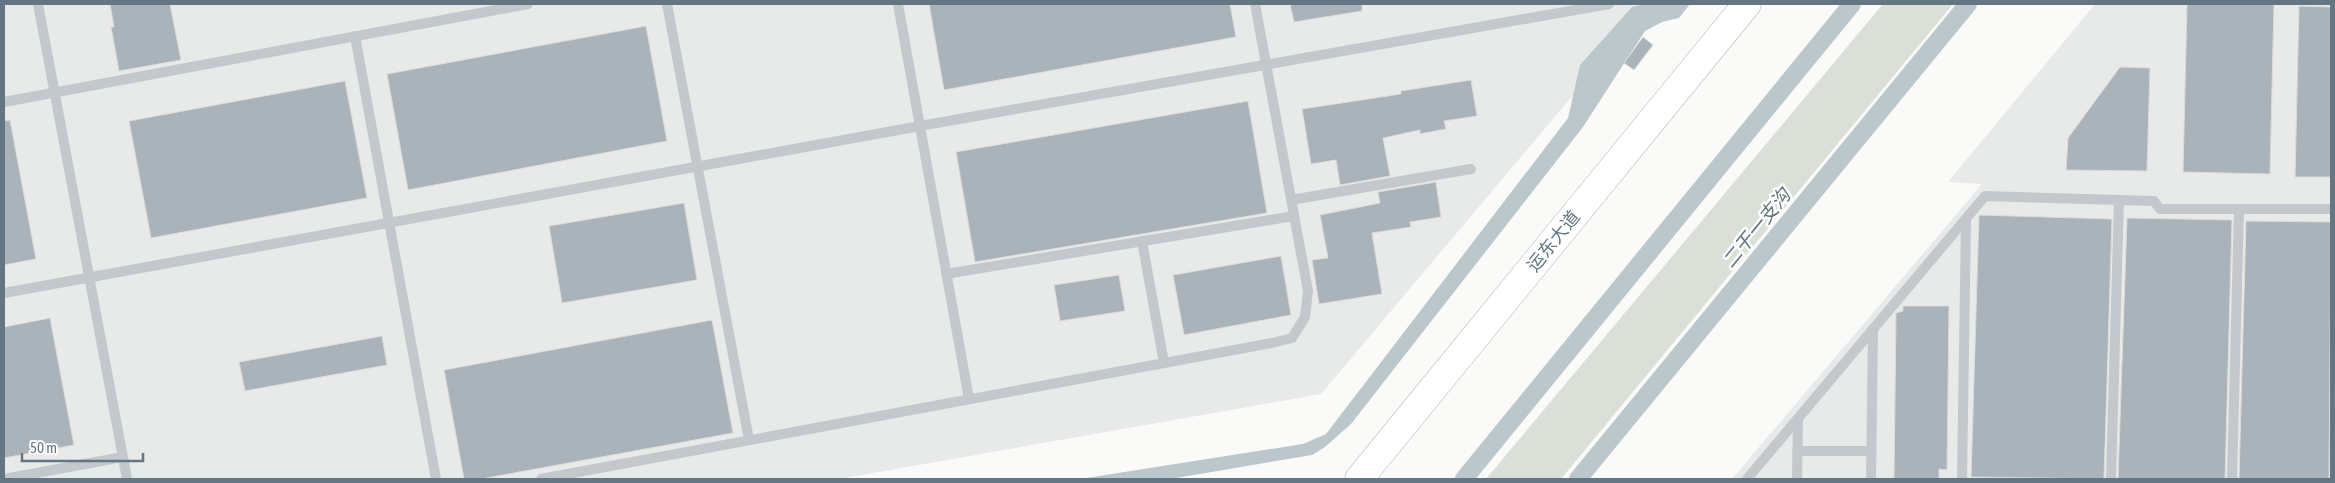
<svg xmlns="http://www.w3.org/2000/svg" width="2335" height="483" font-family="'Asap Condensed','Noto Sans SC',sans-serif">
<style>
.built{fill:#e8e9e9}
.green{fill:#dadfd7}
.water{fill:#bbc7cb}
.lines{fill:none;stroke-linecap:round;stroke-linejoin:round}
.canal{stroke:#bbc7cb;stroke-width:18}
.building{fill:#aab3b9;stroke:#dcdcda}
.secondary-casing{stroke:#b3babf;stroke-width:29}
.lane{stroke:#c3c8cc;stroke-width:10}
.secondary{stroke:#fff;stroke-width:28}
.labels{text-anchor:middle;dominant-baseline:central;stroke-width:5;stroke-linejoin:round;paint-order:stroke}
.street-label{font-size:18px;fill:#657683;stroke:#fff}
.water-label{font-size:19px;font-style:italic;fill:#60757c;stroke:#fff}
</style>
<rect width="100%" height="100%" fill="#fafaf8"/>
<path class="built" d="M 4,4 L 1650,4 L 1321,394 L 839,479 L 4,479 Z
M 2095,4 L 2331,4 L 2331,479 L 1732,479 L 1982,184 L 1948,182 Z"/>
<path class="green" d="M 1883,4 L 1953,4 L 1561,479 L 1486,479 Z"/>
<path class="water" d="M 1647,4 L 1690,4 L 1679,18 L 1662,22 L 1645,31 L 1583,127 L 1351,424 L 1325,447 L 1312,455 L 1170,479 L 1080,479 L 1303,444 L 1326,434 L 1568,118 L 1580,65 L 1632,7 Z"/>
<g class="lines">
<path class="canal" d="M 1464,479 L 1852,4
M 1578,479 L 1968,4"/>
</g>
<path class="building" d="M 110,4 L 170,4 L 181,60 L 119,71 L 111,27 L 114,27 Z
M 929,4 L 1230,4 L 1236,37 L 944,90 Z
M 1290,4 L 1362,4 L 1362,11 L 1294,22 Z
M 2187,4 L 2274,4 L 2270,174 L 2183,172 Z
M 2299,6 L 2331,7 L 2331,177 L 2295,177 Z
M 646,26 L 667,141 L 408,190 L 387,74 Z
M 1643,37 L 1653,45 L 1634,70 L 1624,63 Z
M 2120,67 L 2150,68 L 2147,171 L 2066,170 L 2068,138 Z
M 1471,80 L 1477,116 L 1444,121 L 1446,129 L 1420,134 L 1420,130 L 1383,138 L 1390,176 L 1340,185 L 1336,160 L 1311,164 L 1302,109 L 1401,94 L 1401,91 Z
M 345,81 L 367,198 L 151,238 L 129,121 Z
M 1248,101 L 1267,213 L 975,262 L 956,152 Z
M 10,120 L 36,259 L 4,265 L 4,121 Z
M 1436,182 L 1441,217 L 1410,222 L 1411,227 L 1372,233 L 1382,294 L 1319,304 L 1312,260 L 1328,258 L 1320,215 L 1380,203 L 1378,192 Z
M 684,203 L 697,280 L 562,303 L 549,226 Z
M 1979,215 L 2112,219 L 2104,479 L 1971,477 Z
M 2127,218 L 2232,220 L 2225,479 L 2118,479 Z
M 2246,221 L 2331,222 L 2329,479 L 2239,479 Z
M 1281,256 L 1291,315 L 1184,335 L 1173,275 Z
M 1119,275 L 1125,311 L 1060,321 L 1054,285 Z
M 1903,306 L 1949,306 L 1947,470 L 1939,469 L 1939,479 L 1894,479 L 1896,313 L 1903,311 Z
M 50,318 L 74,445 L 4,458 L 4,327 Z
M 712,320 L 733,433 L 481,479 L 464,479 L 444,370 Z
M 382,336 L 387,365 L 245,391 L 239,362 Z"/>
<g class="lines">
<g class="secondary-casing">
<path id="secondary" d="M 1359,479 L 1747,4"/>
</g>
<path class="lane" d="M 38,4 L 127,479
M 667,4 L 749,440
M 898,4 L 969,399
M 355,36 L 436,479
M 4,102 L 528,4
M 1291,200 L 1471,169
M 1142,241 L 1164,363
M 946,274 L 1294,216
M 4,293 L 920,126 L 1609,4
M 1797,451 L 1871,451
M 4,479 L 123,457
M 541,479 L 1272,343 L 1292,338 L 1305,317 L 1308,291 L 1255,4
M 1747,479 L 1985,196 L 2154,201 L 2160,209 L 2331,209
M 1797,479 L 1798,418
M 1871,479 L 1873,330
M 1962,479 L 1966,219
M 2111,479 L 2119,200
M 2232,479 L 2239,209"/>
<use href="#secondary" class="secondary"/>
</g>
<g class="labels">
<g class="street-label">
<text transform="translate(1553 241) rotate(-51)">运东大道</text>
</g>
<g class="water-label">
<text transform="translate(1756 228) rotate(-51)">二干一支沟</text>
</g>
</g>
<rect width="2335" height="483" fill="none" stroke="#657683" stroke-width="10"/>
<path d="M22 453v8h121v-8" fill="none" stroke="#657683" stroke-width="2.5"/>
<text x="30" y="453" font-size="15" fill="#657683" stroke="#ffffff" stroke-width="4" paint-order="stroke">50 m</text>
</svg>
